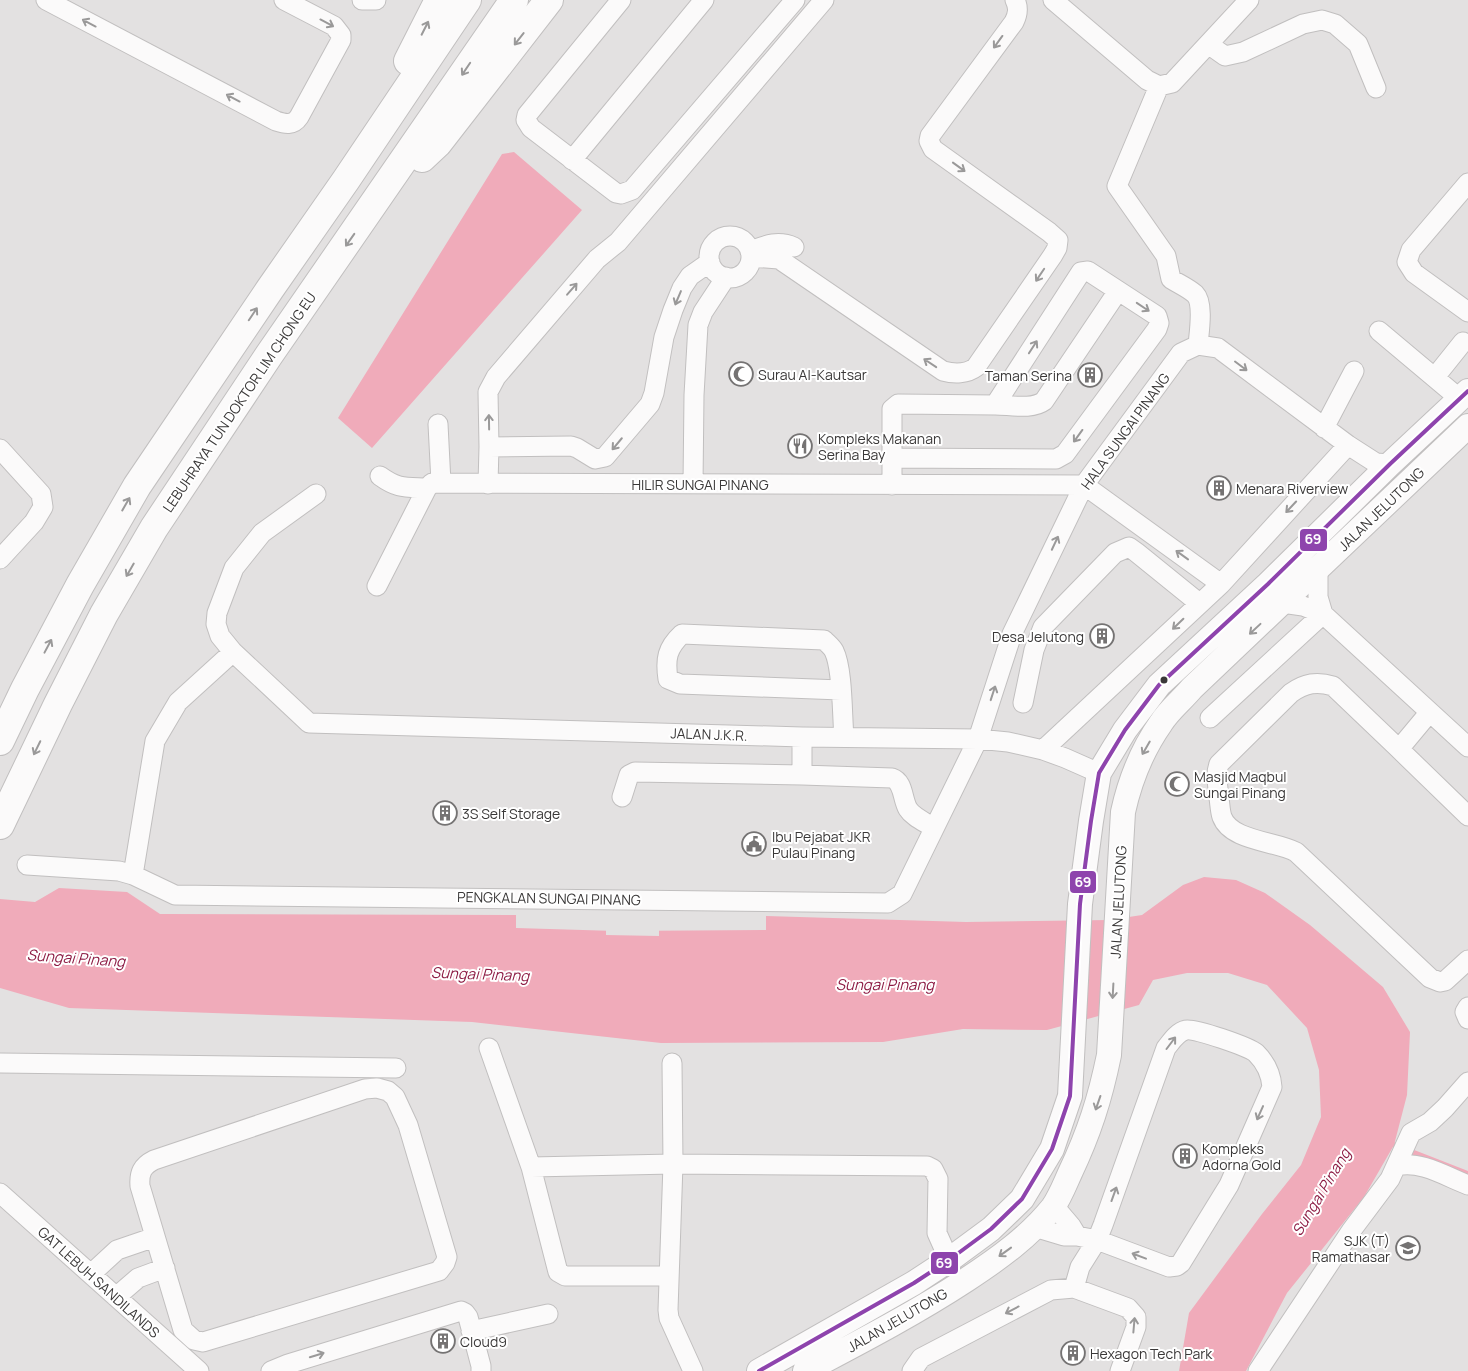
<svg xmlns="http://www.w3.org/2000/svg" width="1468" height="1371" font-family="Manrope,sans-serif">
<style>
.water{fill:#f0abba}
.pier{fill:#e3e1e1}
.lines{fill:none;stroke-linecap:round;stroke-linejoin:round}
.stream{stroke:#f0abba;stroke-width:5.5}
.minor-casing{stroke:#c1bfbf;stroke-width:21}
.major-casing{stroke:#c1bfbf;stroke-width:26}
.highway-casing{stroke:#c1bfbf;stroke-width:30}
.minor{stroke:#fbfafa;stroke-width:19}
.major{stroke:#fbfafa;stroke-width:24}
.highway{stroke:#fbfafa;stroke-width:28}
.bus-1-casing{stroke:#fff;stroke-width:8}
.bus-1{stroke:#8e44ad;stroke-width:4}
.oneway{stroke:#9a9999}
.bus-dot{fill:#3a3838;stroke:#fff;stroke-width:2}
.labels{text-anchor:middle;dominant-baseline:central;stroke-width:4;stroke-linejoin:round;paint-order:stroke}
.poi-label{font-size:14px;fill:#3a3838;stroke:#fff;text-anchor:start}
.street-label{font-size:14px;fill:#3a3838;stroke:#fff}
.water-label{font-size:15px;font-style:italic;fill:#8d1c44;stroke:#fff}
.line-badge{stroke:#fff;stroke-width:2}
.badge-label{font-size:14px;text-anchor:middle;font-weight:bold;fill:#fff}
</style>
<rect width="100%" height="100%" fill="#e3e1e1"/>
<path class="water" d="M 514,152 L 582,210 L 372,448 L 338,418 L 502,154 Z
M 1204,877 L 1236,880 L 1265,893 L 1310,925 L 1383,987 L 1410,1032 L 1407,1095 L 1394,1145 L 1364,1197 L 1287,1293 L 1246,1371 L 1179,1371 L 1189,1313 L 1262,1214 L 1301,1165 L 1321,1117 L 1319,1070 L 1307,1028 L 1267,985 L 1228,973 L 1187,973 L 1153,980 L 1139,1005 L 1047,1030 L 963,1029 L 883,1042 L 661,1043 L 472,1022 L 69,1008 L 0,988 L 0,899 L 35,902 L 59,888 L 127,892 L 160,914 L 516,915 L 516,928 L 616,931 L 766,930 L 766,916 L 966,922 L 1109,920 L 1142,915 L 1183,885 Z"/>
<path class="pier" d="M 606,930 L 659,930 L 659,936 L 606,935 Z"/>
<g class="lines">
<path class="stream" d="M 1394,1145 L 1468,1174"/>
<g class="minor-casing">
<path id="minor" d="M 46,0 L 276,121 C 285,124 293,126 299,117 L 341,40 L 341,35 L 334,26 L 284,0
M 362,0 L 376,0
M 621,0 L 527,115 L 526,120 L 531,128 L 616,193 L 621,194 L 632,190 L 795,0
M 1053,0 L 1147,80 L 1159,86 L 1172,83 L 1249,0
M 1208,44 L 1225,56 L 1243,52 L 1303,24 L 1322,20 L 1335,24 L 1358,44 L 1376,88
M 1159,86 L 1117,186 L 1166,256 L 1171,279 C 1179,284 1188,288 1195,294 C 1204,303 1199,333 1198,345
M 572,160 L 704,0
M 1468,183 L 1411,250 L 1407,262 L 1414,273 L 1468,312
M709 257a21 21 0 1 1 42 0a21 21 0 1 1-42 0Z
M 750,251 C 766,245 778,240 794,247
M 751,257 L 779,259 L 943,371 C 954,374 967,374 976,367 L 1053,255 L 1057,248 L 1058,240 L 1049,232 L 933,149 L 929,141 L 930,136 L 1014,22 C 1018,14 1019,8 1015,0
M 710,262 L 690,276 L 682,288 L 673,310 L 664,337 L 654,393 L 650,404 L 605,457 L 595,459 L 577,448 L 571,446 L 489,447 L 488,392 L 496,377 L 597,259 L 618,242 L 824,0
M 1379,331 L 1460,399
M 1435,377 L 1463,342
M 995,405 C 1010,405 1032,410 1044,401 L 1118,291
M 438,424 L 441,483
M 1324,428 L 1354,371
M 0,449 L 41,494 L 43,507 L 34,522 L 0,559
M 891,458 L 1056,459 L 1065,454 L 1157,329 L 1159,323 L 1157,316 L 1088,271 L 1081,272 L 995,405 L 898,404 L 892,409 L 892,485
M 380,476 C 398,489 405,487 427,488
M 488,484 L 489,447
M 693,484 L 694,395 L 698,325 L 703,312 L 726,277
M 316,494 L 262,533 L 234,568 L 217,613 L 216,624 L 220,636 L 233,652 L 309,723 L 802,737 L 978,739 L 1008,742 L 1043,750 L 1065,758 L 1099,773
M 1318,570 L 1318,597 L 1323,614
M 377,586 L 427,488 L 432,483 L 1084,485 L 1221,584
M 1282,603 L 1303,606 L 1323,614 L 1468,747
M 841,690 L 680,684 L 668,679 C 665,659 667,648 682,634 L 824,640 C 828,644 832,647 834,651 C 843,669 842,716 844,737
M 1023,703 L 1034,650 L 1043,627 L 1115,553 L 1129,547 L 1136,552 L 1199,603
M 1429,713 L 1399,749 L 1468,816
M 1210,718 L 1323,614
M 1399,749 L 1333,686 C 1317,681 1305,683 1291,693 L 1219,764 C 1215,774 1218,786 1219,798 C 1220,804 1220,811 1222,817 C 1231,841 1275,841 1296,852 L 1430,978 L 1440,982 L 1445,981 L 1468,960
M 1043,750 L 1221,584 L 1348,445
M 802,775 L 892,778 C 904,782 902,799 908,809 C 913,817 925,822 934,828
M 622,797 L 629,775 L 635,772 L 802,775 L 802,737
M 27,865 L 119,871 L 133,875 L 175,895 L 888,903 L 902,894 L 978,739 L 1012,634 L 1084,485 L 1181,353 L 1198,345 L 1218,348 L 1348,445 L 1376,463 L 1390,464
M 133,875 L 155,741 L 178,702 L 233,652
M 1468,1007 L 1465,1012 L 1468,1019
M 489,1048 L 531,1167 L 558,1272 L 565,1276 L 669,1276
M 0,1063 L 396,1068
M 672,1063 L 673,1164 L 668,1310 L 669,1318 L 693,1371
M 377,1088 L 388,1091 L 395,1097 L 408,1125 L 447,1257 L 445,1263 L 439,1271 L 203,1342 L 194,1340 L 183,1330 L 140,1186 C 139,1173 142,1166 154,1160 L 365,1089 Z
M 1397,1166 C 1420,1160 1447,1177 1468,1185
M 531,1167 L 673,1164 L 927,1166 L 933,1169 L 938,1179 L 937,1233 L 949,1260
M 0,1193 L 199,1371
M 1054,1206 L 1071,1226 L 1077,1236
M 1034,1227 L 1064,1236 L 1077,1236 L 1097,1240 L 1169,1267 L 1177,1266 L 1181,1263 L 1229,1185 L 1272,1087 C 1271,1073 1266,1063 1256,1053 C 1249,1047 1195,1028 1186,1030 C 1177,1032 1171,1042 1166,1048 L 1103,1225 L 1097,1240 L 1080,1267 L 1074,1288
M 91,1274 L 117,1250 L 155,1237
M 116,1297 L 138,1278 L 165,1268
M 471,1331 L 548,1314
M 271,1371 L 288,1364 L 461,1311 L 465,1313 L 468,1317 L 481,1366 L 481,1371
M 912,1371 L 921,1358 L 1051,1290 L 1074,1288 L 1128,1308 L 1136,1317 L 1136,1327 L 1120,1371
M 1258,1371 L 1351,1231 L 1390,1179 L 1411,1133 L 1430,1122 L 1445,1108 L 1468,1082"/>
</g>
<g class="major-casing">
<path id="major" d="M 759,1371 L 914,1283 L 949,1260 L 991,1229 L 1022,1199 L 1052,1149 L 1070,1096 L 1080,904 L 1091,821 L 1099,773 L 1125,730 L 1159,685 L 1268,584 L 1390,464 L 1468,391
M 805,1371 C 860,1342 914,1314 966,1280 C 998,1259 1029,1237 1053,1207 C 1060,1197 1065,1184 1070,1173 C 1089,1133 1100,1099 1109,1055 L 1123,812 C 1130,780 1142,750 1161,723 C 1169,710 1182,700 1192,688 L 1468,426"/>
</g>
<g class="highway-casing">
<path id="highway" d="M 408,61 L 439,0
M 422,158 L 438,143 L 549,0
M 0,741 L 25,689 L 80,585 L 137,486 L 270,289 L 346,180 L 467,0
M 0,825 L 58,704 L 104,614 L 154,528 L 269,355 L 514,0"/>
</g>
<use href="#minor" class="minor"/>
<use href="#major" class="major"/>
<use href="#highway" class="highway"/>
<g class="bus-1-casing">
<path id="bus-1" d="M 759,1371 L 914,1283 L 949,1260 L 991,1229 L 1022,1199 L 1052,1149 L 1070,1096 L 1080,904 L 1091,821 L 1099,773 L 1125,730 L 1159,685 L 1268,584 L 1390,464 L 1468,391"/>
</g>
<use href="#bus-1" class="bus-1"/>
</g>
<defs><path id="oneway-shaft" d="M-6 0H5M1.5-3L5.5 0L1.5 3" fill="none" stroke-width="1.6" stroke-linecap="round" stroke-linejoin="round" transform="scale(1.25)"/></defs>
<g class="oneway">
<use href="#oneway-shaft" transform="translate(89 23) rotate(-152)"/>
<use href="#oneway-shaft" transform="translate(327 23) rotate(28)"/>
<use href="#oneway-shaft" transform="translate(425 28) rotate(-63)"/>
<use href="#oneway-shaft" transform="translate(519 39) rotate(128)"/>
<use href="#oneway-shaft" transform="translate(998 42) rotate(126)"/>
<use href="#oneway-shaft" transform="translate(466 69) rotate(124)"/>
<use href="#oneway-shaft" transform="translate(233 98) rotate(-152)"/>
<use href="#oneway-shaft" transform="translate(959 167) rotate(36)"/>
<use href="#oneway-shaft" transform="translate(350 240) rotate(125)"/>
<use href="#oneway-shaft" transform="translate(1040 275) rotate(124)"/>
<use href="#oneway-shaft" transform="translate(572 289) rotate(-49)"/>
<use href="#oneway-shaft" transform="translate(678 298) rotate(113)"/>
<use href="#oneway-shaft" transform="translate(1143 307) rotate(34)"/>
<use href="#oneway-shaft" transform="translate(253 314) rotate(-56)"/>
<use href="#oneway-shaft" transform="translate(1033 347) rotate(-57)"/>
<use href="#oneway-shaft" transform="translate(930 363) rotate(-146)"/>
<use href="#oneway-shaft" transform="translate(1241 366) rotate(37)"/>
<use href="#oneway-shaft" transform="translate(489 422) rotate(-91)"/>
<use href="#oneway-shaft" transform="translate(1078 436) rotate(126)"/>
<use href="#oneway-shaft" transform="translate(617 444) rotate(130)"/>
<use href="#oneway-shaft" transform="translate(126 504) rotate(-60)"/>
<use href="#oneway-shaft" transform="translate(1291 507) rotate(133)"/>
<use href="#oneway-shaft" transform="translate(1055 543) rotate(-65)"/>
<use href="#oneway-shaft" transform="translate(1182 555) rotate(-144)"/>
<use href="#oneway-shaft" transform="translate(130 570) rotate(120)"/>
<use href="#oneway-shaft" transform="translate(1178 624) rotate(136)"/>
<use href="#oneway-shaft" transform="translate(1255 629) rotate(137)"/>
<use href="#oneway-shaft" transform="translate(48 646) rotate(-62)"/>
<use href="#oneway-shaft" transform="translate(993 693) rotate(-72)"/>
<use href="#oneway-shaft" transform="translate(37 748) rotate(116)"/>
<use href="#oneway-shaft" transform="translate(1146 748) rotate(120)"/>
<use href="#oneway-shaft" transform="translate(1113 991) rotate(93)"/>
<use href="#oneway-shaft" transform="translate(1171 1043) rotate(-53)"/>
<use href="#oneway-shaft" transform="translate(1098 1103) rotate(109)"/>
<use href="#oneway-shaft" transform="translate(1260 1113) rotate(114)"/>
<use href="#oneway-shaft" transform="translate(1114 1194) rotate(-70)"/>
<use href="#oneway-shaft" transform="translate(1005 1252) rotate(144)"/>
<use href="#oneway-shaft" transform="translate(1139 1256) rotate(-159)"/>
<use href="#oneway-shaft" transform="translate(1012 1310) rotate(152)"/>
<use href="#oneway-shaft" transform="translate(1134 1325) rotate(-85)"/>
<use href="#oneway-shaft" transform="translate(317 1355) rotate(-17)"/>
</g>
<defs>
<g id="mosque-ring" transform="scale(1.25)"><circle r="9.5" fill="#fff" stroke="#757373" stroke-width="1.5"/><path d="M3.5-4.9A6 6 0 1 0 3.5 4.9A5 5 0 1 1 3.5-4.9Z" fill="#757373"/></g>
<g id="building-ring" transform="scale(1.25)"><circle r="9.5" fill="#fff" stroke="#757373" stroke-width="1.5"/><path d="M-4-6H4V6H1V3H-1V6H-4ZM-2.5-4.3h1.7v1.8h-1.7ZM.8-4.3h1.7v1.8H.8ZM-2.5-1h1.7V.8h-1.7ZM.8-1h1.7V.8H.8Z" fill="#757373"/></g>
<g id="restaurant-ring" transform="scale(1.25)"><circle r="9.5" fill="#fff" stroke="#757373" stroke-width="1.5"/><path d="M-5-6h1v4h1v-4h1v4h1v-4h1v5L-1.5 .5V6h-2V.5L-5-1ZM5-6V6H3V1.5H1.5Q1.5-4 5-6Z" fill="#757373"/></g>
<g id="civic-ring" transform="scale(1.25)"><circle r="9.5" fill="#fff" stroke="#757373" stroke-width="1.5"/><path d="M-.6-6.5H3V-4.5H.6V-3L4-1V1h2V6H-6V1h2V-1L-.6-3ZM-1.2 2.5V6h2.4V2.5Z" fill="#757373"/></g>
<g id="school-ring" transform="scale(1.25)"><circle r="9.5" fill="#fff" stroke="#757373" stroke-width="1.5"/><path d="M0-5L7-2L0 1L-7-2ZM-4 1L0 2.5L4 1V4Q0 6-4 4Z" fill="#757373"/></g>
</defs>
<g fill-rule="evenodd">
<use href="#mosque-ring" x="741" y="374"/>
<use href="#building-ring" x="1090" y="375"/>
<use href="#restaurant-ring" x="800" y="446"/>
<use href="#building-ring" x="1219" y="488"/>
<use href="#building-ring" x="1102" y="636"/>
<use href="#mosque-ring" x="1177" y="784"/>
<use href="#building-ring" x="445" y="813"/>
<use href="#civic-ring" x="754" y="844"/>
<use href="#building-ring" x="1185" y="1156"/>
<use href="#school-ring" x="1408" y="1248"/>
<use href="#building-ring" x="443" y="1341"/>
<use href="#building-ring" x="1073" y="1353"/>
</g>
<circle class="bus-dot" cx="1164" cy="680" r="4.5"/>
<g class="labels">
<g class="poi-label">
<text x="758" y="374">Surau Al-Kautsar</text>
<text x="1072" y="375" text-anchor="end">Taman Serina</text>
<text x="818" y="438">Kompleks Makanan<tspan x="818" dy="16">Serina Bay</tspan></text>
<text x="1236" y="488">Menara Riverview</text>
<text x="1084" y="636" text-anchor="end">Desa Jelutong</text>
<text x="1194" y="776">Masjid Maqbul<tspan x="1194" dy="16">Sungai Pinang</tspan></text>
<text x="462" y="813">3S Self Storage</text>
<text x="772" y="836">Ibu Pejabat JKR<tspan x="772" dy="16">Pulau Pinang</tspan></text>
<text x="1202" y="1148">Kompleks<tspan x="1202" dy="16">Adorna Gold</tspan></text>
<text x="1390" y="1240" text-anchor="end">SJK (T)<tspan x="1390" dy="16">Ramathasar</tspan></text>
<text x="460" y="1341">Cloud9</text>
<text x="1090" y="1353">Hexagon Tech Park</text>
</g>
<g class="street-label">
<text transform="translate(239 402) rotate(-56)">LEBUHRAYA TUN DOKTOR LIM CHONG EU</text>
<text transform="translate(1125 431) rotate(-54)">HALA SUNGAI PINANG</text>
<text x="700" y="484">HILIR SUNGAI PINANG</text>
<text transform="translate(1381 509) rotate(-44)">JALAN JELUTONG</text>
<text transform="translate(709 734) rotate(2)">JALAN J.K.R.</text>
<text transform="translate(549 898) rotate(1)">PENGKALAN SUNGAI PINANG</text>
<text transform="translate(1118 902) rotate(-87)">JALAN JELUTONG</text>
<text transform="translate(99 1282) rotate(42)">GAT LEBUH SANDILANDS</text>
<text transform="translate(897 1320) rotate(-30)">JALAN JELUTONG</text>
</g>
<g class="water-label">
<text transform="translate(76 958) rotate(4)">Sungai Pinang</text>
<text transform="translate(480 974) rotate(2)">Sungai Pinang</text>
<text x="885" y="984">Sungai Pinang</text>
<text transform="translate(1321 1192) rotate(-59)">Sungai Pinang</text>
</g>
</g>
<g class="line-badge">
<rect x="1299" y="528" width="29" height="24" rx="5" fill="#8e44ad"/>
<rect x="1069" y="870" width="28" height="24" rx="5" fill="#8e44ad"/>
<rect x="930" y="1251" width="29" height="24" rx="5" fill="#8e44ad"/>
</g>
<g class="badge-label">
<text x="1313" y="544">69</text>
<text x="1083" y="887">69</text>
<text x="944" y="1268">69</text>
</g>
</svg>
